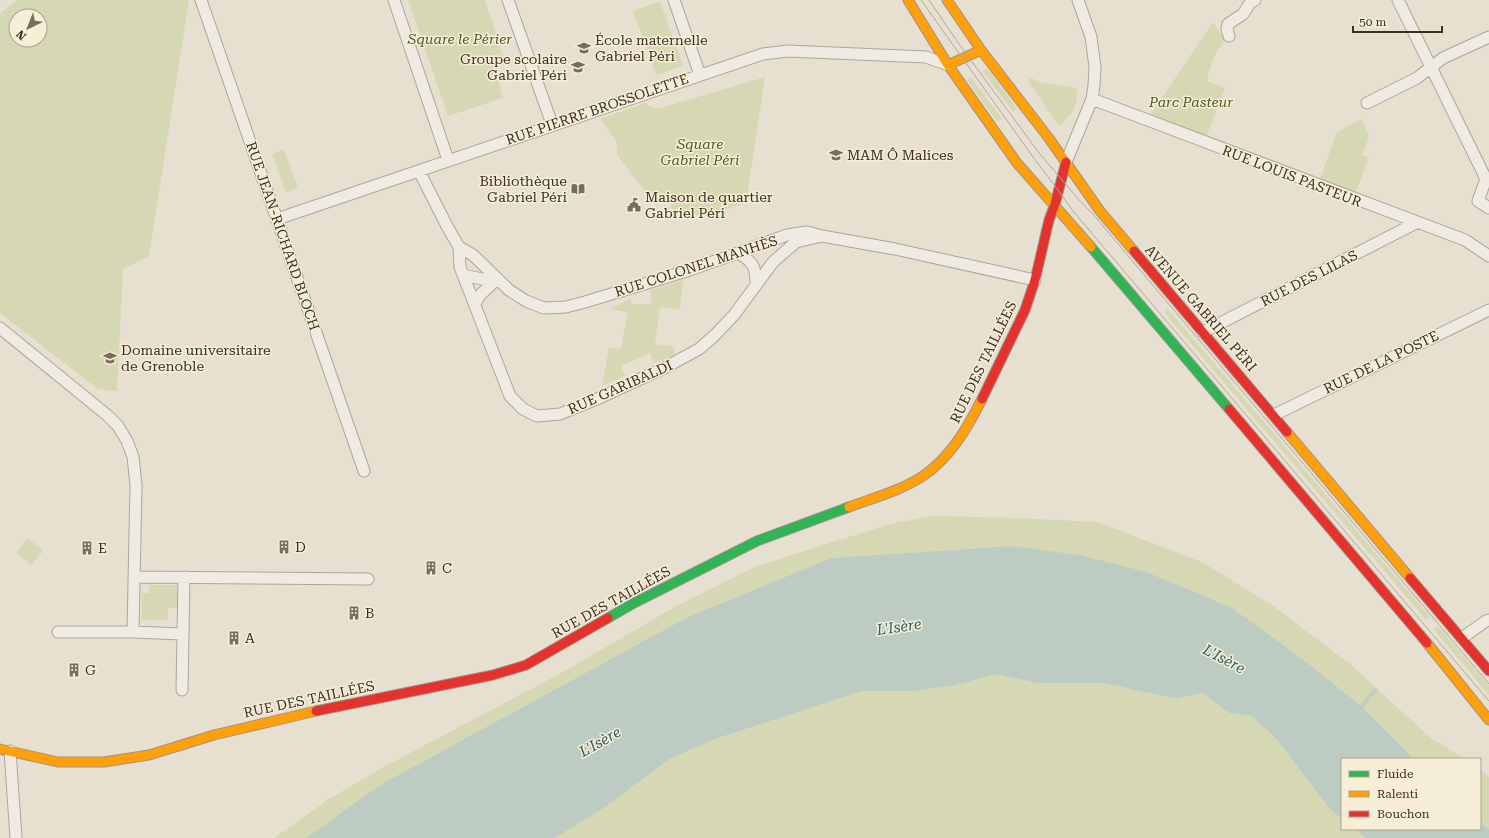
<svg xmlns="http://www.w3.org/2000/svg" width="1489" height="838" font-family="'Roboto Serif',serif">
<style>
.green{fill:#d6d7b3;fill-rule:evenodd}
.water{fill:#bcccc2}
.lines{fill:none;stroke-linecap:round;stroke-linejoin:round}
.stream{stroke:#bcccc2;stroke-width:3.5}
.street-casing{stroke:#ada599;stroke-width:13}
.fast-casing{stroke:#9c958a;stroke-width:11}
.slow-casing{stroke:#9c958a;stroke-width:11}
.jam-casing{stroke:#9c958a;stroke-width:11}
.street{stroke:#efebe3;stroke-width:11}
.fast{stroke:#30b455;stroke-width:9}
.slow{stroke:#ff9f0a;stroke-width:9}
.jam{stroke:#e5322d;stroke-width:9}
.tram{stroke:#afaaa2;stroke-width:1}
.labels{text-anchor:middle;dominant-baseline:central;stroke-width:3;stroke-linejoin:round;paint-order:stroke}
.park-label{font-size:14px;font-style:italic;fill:#4d5a26;stroke:#f7eed8}
.poi-label{font-size:14px;fill:#3d2e20;stroke:#f7eed8;text-anchor:start}
.street-label{font-size:14px;fill:#3d2e20;stroke:#f7eed8}
.water-label{font-size:15px;font-style:italic;fill:#2f5d5a;stroke:#f7eed8}
</style>
<rect width="100%" height="100%" fill="#e7e0d1"/>
<path class="green" d="M 18,0 L 189,0 L 149,256 L 123,269 L 117,391 L 98,389 L 0,313 L 0,13 ZM 16,16 L 40,16 L 40,40 L 16,40 Z
M 408,0 L 485,0 L 506,63 L 494,68 L 503,98 L 448,116 Z
M 660,1 L 683,66 L 656,75 L 633,11 Z
M 1213,22 L 1225,41 C 1214,53 1210,65 1207,81 L 1225,88 L 1206,137 L 1151,114 Z
M 987,68 L 1017,108 L 1013,112 L 983,71 Z
M 765,77 L 746,203 L 702,216 L 671,209 L 671,197 L 663,195 L 658,199 L 657,206 L 617,155 L 617,142 L 600,119 L 645,103 L 652,108 L 661,108 Z
M 971,77 L 1002,119 L 997,122 L 967,80 Z
M 1031,78 L 1040,82 L 1077,88 C 1078,107 1072,114 1059,126 L 1028,81 Z
M 1362,119 L 1369,137 L 1362,155 L 1369,158 L 1355,193 L 1319,181 L 1337,132 Z
M 284,150 L 298,188 L 286,192 L 272,154 Z
M 683,280 L 680,310 L 660,307 L 655,344 L 674,347 L 674,355 L 654,363 L 650,353 L 621,366 L 625,376 L 602,386 L 609,348 L 621,349 L 628,312 L 610,309 L 631,298 L 631,304 L 651,304 L 651,290 Z
M 1167,308 L 1430,617 L 1426,620 L 1164,312 Z
M 932,516 L 1020,518 L 1097,522 L 1202,562 L 1272,605 L 1351,665 L 1432,739 L 1466,759 L 1414,759 L 1360,705 L 1300,657 L 1232,608 L 1147,572 L 1080,555 L 1012,546 L 831,558 L 686,618 L 380,785 L 306,838 L 274,838 L 329,799 L 378,770 L 565,671 L 671,609 L 757,566 L 890,524 Z
M 28,538 L 43,551 L 31,565 L 16,553 Z
M 149,585 L 177,585 L 177,608 L 168,608 L 168,620 L 142,620 L 142,593 L 149,593 Z
M 1438,626 L 1489,686 L 1489,695 L 1434,630 Z
M 996,674 L 1038,683 L 1103,683 L 1176,699 L 1203,693 L 1229,713 L 1251,716 L 1274,736 L 1329,808 L 1342,819 L 1342,829 L 1355,829 L 1366,838 L 555,838 L 601,810 L 671,758 L 715,739 L 862,691 L 911,691 L 953,686 Z
M 1480,769 L 1489,777 L 1489,830 L 1480,821 Z"/>
<path class="water" d="M 1012,546 L 1080,555 L 1147,572 L 1232,608 L 1300,657 L 1360,705 L 1414,759 L 1342,759 L 1342,819 L 1329,808 L 1274,736 L 1251,716 L 1229,713 L 1203,693 L 1176,699 L 1103,683 L 1038,683 L 996,674 L 953,686 L 911,691 L 862,691 L 715,739 L 671,758 L 601,810 L 555,838 L 306,838 L 380,785 L 686,618 L 831,558 Z
M 1480,821 L 1489,830 L 1489,838 L 1366,838 L 1355,829 L 1480,829 Z"/>
<g class="lines">
<path class="stream" d="M 1360,711 L 1367,699 L 1376,690"/>
<g class="street-casing">
<path id="street" d="M 201,0 L 364,471
M 394,0 L 448,160
M 508,0 L 552,124
M 674,0 L 700,75
M 1398,0 L 1486,179
M 1229,36 L 1227,29 L 1228,24 L 1243,14 L 1250,3 L 1255,0
M 1092,99 L 1465,240 L 1489,256
M 1367,103 L 1417,78 L 1443,58 L 1489,37
M 1066,162 L 1092,99 L 1094,85 L 1095,67 L 1091,37 L 1078,0
M 419,171 L 448,228 L 459,247 L 473,255 L 509,290 L 526,301 L 544,308 L 566,307 L 585,302 L 690,270 L 787,235 L 807,232 L 822,236 L 895,249 L 1035,280
M 1489,181 L 1486,179 L 1478,201 L 1489,208
M 277,219 L 763,54 L 788,51 L 926,57 L 948,65
M 459,247 L 460,267 L 510,396 L 523,409 L 537,416 L 560,414 L 597,399 L 666,367 L 699,349 L 714,336 L 734,315 L 773,262 L 796,242 L 822,236
M 738,253 C 754,262 756,268 756,285
M 463,275 L 482,279 L 497,279
M 475,304 L 480,295 L 497,279
M 0,328 L 107,415 L 118,426 L 127,441 L 133,457 L 136,485 L 133,632 L 58,632
M 1203,332 L 1416,223
M 1274,415 L 1489,310
M 134,577 L 368,579
M 133,632 L 182,634
M 1462,638 L 1486,621 L 1489,620
M 182,690 L 184,577
M 10,751 L 16,838"/>
</g>
<g class="fast-casing">
<path id="fast" d="M 1091,247 L 1229,409
M 608,618 L 634,603 L 757,541 L 849,507"/>
</g>
<g class="slow-casing">
<path id="slow" d="M 908,0 L 948,65 L 1017,163 L 1091,247
M 947,0 L 981,50 L 1048,137 L 1100,211 L 1134,251
M 948,65 L 981,50
M 1287,432 L 1410,578
M 849,507 C 873,498 900,491 923,476 C 950,458 968,427 982,399
M 1427,643 L 1489,720
M 0,749 L 58,762 L 104,762 L 149,755 L 214,735 L 316,711"/>
</g>
<g class="jam-casing">
<path id="jam" d="M 1134,251 L 1287,432
M 982,399 L 1025,310 L 1035,280 L 1049,220 L 1055,204 L 1066,162
M 1229,409 L 1427,643
M 1410,578 L 1489,671
M 316,711 L 493,675 L 526,665 L 608,618"/>
</g>
<use href="#street" class="street"/>
<use href="#fast" class="fast"/>
<use href="#slow" class="slow"/>
<use href="#jam" class="jam"/>
<path class="tram" d="M 921,0 L 1033,157 L 1058,190 L 1073,211 L 1489,701
M 929,0 L 959,44 L 1039,153 L 1080,201 L 1092,213 L 1489,684"/>
</g>
<defs>
<g id="school-bare" transform="scale(1.08)"><path d="M0-5L7-2L0 1L-7-2ZM-4 1L0 2.5L4 1V4Q0 6-4 4Z" fill="#786c5e" stroke="#f7eed8" stroke-width="2.5" paint-order="stroke"/></g>
<g id="library-bare" transform="scale(1.08)"><path d="M-6-4Q-3-5.5-.7-3.5V5Q-3 3-6 4ZM6-4Q3-5.5 .7-3.5V5Q3 3 6 4Z" fill="#786c5e" stroke="#f7eed8" stroke-width="2.5" paint-order="stroke"/></g>
<g id="civic-bare" transform="scale(1.08)"><path d="M-.6-6.5H3V-4.5H.6V-3L4-1V1h2V6H-6V1h2V-1L-.6-3ZM-1.2 2.5V6h2.4V2.5Z" fill="#786c5e" stroke="#f7eed8" stroke-width="2.5" paint-order="stroke"/></g>
<g id="university-bare" transform="scale(1.08)"><path d="M0-5L7-2L0 1L-7-2ZM-4 1L0 2.5L4 1V4Q0 6-4 4Z" fill="#786c5e" stroke="#f7eed8" stroke-width="2.5" paint-order="stroke"/></g>
<g id="building-bare" transform="scale(1.08)"><path d="M-4-6H4V6H1V3H-1V6H-4ZM-2.5-4.3h1.7v1.8h-1.7ZM.8-4.3h1.7v1.8H.8ZM-2.5-1h1.7V.8h-1.7ZM.8-1h1.7V.8H.8Z" fill="#786c5e" stroke="#f7eed8" stroke-width="2.5" paint-order="stroke"/></g>
</defs>
<g fill-rule="evenodd">
<use href="#school-bare" x="584" y="48"/>
<use href="#school-bare" x="578" y="67"/>
<use href="#school-bare" x="836" y="155"/>
<use href="#library-bare" x="578" y="189"/>
<use href="#civic-bare" x="634" y="205"/>
<use href="#university-bare" x="110" y="358"/>
<use href="#building-bare" x="284" y="547"/>
<use href="#building-bare" x="87" y="548"/>
<use href="#building-bare" x="431" y="568"/>
<use href="#building-bare" x="354" y="613"/>
<use href="#building-bare" x="234" y="638"/>
<use href="#building-bare" x="74" y="670"/>
</g>
<g class="labels">
<g class="park-label">
<text x="460" y="39">Square le Périer</text>
<text x="1191" y="102">Parc Pasteur</text>
<text x="700" y="144">Square<tspan x="700" dy="16">Gabriel Péri</tspan></text>
</g>
<g class="poi-label">
<text x="595" y="40">École maternelle<tspan x="595" dy="16">Gabriel Péri</tspan></text>
<text x="567" y="59" text-anchor="end">Groupe scolaire<tspan x="567" dy="16">Gabriel Péri</tspan></text>
<text x="847" y="155">MAM Ô Malices</text>
<text x="567" y="181" text-anchor="end">Bibliothèque<tspan x="567" dy="16">Gabriel Péri</tspan></text>
<text x="645" y="197">Maison de quartier<tspan x="645" dy="16">Gabriel Péri</tspan></text>
<text x="121" y="350">Domaine universitaire<tspan x="121" dy="16">de Grenoble</tspan></text>
<text x="295" y="547">D</text>
<text x="98" y="548">E</text>
<text x="442" y="568">C</text>
<text x="365" y="613">B</text>
<text x="245" y="638">A</text>
<text x="85" y="670">G</text>
</g>
<g class="street-label">
<text transform="translate(597 109) rotate(-19)">RUE PIERRE BROSSOLETTE</text>
<text transform="translate(1292 176) rotate(21)">RUE LOUIS PASTEUR</text>
<text transform="translate(283 236) rotate(71)">RUE JEAN-RICHARD BLOCH</text>
<text transform="translate(696 266) rotate(-18)">RUE COLONEL MANHÈS</text>
<text transform="translate(1309 278) rotate(-27)">RUE DES LILAS</text>
<text transform="translate(1201 308) rotate(49)">AVENUE GABRIEL PÉRI</text>
<text transform="translate(983 362) rotate(-64)">RUE DES TAILLÉES</text>
<text transform="translate(1381 362) rotate(-26)">RUE DE LA POSTE</text>
<text transform="translate(620 387) rotate(-24)">RUE GARIBALDI</text>
<text transform="translate(611 602) rotate(-29)">RUE DES TAILLÉES</text>
<text transform="translate(309 699) rotate(-12)">RUE DES TAILLÉES</text>
</g>
<g class="water-label">
<text transform="translate(899 627) rotate(-8)">L'Isère</text>
<text transform="translate(1224 659) rotate(28)">L'Isère</text>
<text transform="translate(600 742) rotate(-30)">L'Isère</text>
</g>
</g>
<rect x="1341" y="758" width="140" height="72" fill="#f7eed8" stroke="#ada18e"/>
<rect x="1349" y="771" width="20" height="6" fill="#30b455" stroke="#ada18e"/>
<text x="1377" y="778" font-size="12" fill="#3d2e20">Fluide</text>
<rect x="1349" y="791" width="20" height="6" fill="#ff9f0a" stroke="#ada18e"/>
<text x="1377" y="798" font-size="12" fill="#3d2e20">Ralenti</text>
<rect x="1349" y="811" width="20" height="6" fill="#e5322d" stroke="#ada18e"/>
<text x="1377" y="818" font-size="12" fill="#3d2e20">Bouchon</text>
<g transform="translate(28 28) rotate(223)"><circle r="19" fill="#f7eed8" stroke="#ada18e"/>
<path d="M0-3L7 15L0 10L-7 15Z" fill="#786c5e"/>
<text y="-6" font-size="11" font-weight="bold" text-anchor="middle" fill="#3d2e20">N</text>
</g>
<path d="M1353 26v6h89v-6" fill="none" stroke="#3d2e20" stroke-width="2"/>
<text x="1359" y="26" font-size="12" fill="#3d2e20" stroke="#f7eed8" stroke-width="3" paint-order="stroke">50 m</text>
</svg>
